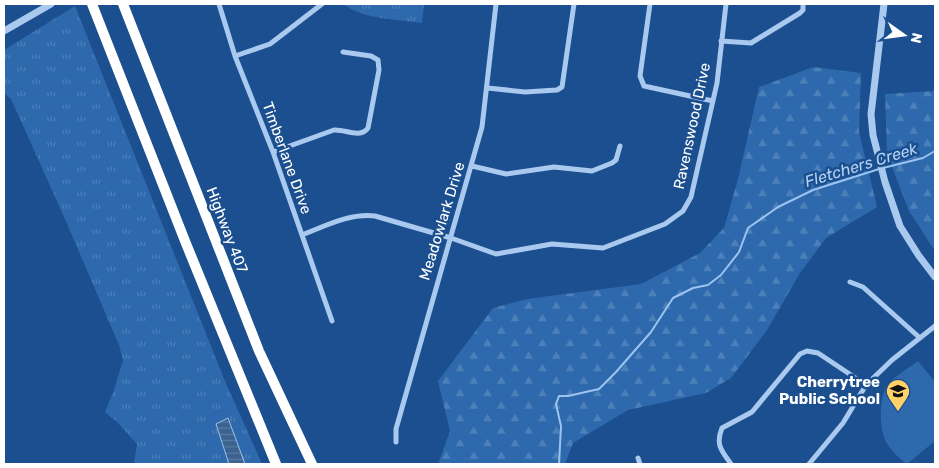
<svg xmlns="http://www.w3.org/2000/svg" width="939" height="468" font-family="Rubik,sans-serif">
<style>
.grass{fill:url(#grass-tufts)}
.forest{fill:url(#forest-firs)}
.garden{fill:#2e69ad}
.water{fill:url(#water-rules);stroke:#9cc4f0}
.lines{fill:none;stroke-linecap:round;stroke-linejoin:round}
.stream{stroke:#9cc4f0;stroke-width:2}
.minor{stroke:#a9c9ee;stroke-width:5}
.tertiary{stroke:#a9c9ee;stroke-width:7}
.motorway{stroke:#fff;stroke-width:10}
.labels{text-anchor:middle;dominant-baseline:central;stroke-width:5;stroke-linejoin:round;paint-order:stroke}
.street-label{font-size:15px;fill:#fff;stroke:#1b4f8f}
.poi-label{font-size:15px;font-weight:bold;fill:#fff;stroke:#1b4f8f;text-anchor:end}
.water-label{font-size:16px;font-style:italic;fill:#b5d3f5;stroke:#1b4f8f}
</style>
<defs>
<pattern id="grass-tufts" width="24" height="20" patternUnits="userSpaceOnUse" patternTransform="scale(1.25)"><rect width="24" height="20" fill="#2e69ad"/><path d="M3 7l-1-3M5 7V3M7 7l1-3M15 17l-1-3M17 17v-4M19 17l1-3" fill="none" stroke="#4d80b9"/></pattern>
<pattern id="forest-firs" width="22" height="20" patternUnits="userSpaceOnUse" patternTransform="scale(1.25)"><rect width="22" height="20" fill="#2e69ad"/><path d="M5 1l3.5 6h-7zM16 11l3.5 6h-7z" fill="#4d80b9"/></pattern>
<pattern id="water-rules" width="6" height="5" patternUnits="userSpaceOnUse" patternTransform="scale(1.25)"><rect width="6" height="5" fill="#3c6290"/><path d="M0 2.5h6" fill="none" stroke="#597aa1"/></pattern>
</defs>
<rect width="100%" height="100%" fill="#1b4f8f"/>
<path class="grass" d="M 343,4 L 424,4 L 422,23 C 396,19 365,20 343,4 Z
M 75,6 L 225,381 L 262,464 L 134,464 L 137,444 L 116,421 L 105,412 L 114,390 L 123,360 L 119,345 L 65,219 L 11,99 L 4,93 L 4,50 Z"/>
<path class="forest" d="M 813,67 L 861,73 L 859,132 L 877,207 L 826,238 L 800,273 L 767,330 L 731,378 L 706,393 L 628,410 L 573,443 L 565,464 L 438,464 L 450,431 L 438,381 L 493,308 L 527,299 L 641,284 L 700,253 L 724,228 L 738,179 L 759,87 Z
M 935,91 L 935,251 L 909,211 L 887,154 L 885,94 Z"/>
<path class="garden" d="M 918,361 L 935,382 L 935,441 L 907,464 C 899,458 891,451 886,442 C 879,427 878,395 890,382 C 898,374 909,368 918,361 Z"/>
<path class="water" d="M 228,418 L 245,464 L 229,464 L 216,424 Z"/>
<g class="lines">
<path class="stream" d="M 883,168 L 923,158 L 935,151
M 559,464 L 561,426 L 556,404 L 559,396 L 568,396 L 599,389 L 616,372 L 651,332 L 673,298 L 693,288 L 708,285 L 721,275 L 739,252 L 748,228 L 778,207 L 813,190 L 879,169"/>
<path class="minor" d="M 219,4 L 235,56 L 273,152 L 332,321
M 650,4 L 640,76 L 644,86 L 713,101
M 721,41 L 751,43 L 800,13 L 803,10 L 803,4
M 235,56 L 270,44 L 322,4
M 488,88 L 525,92 L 557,90 L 562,87 L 574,4
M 273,152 L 334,130 C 345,129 360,139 368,128 L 379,70 L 378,60 L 371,56 L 343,52
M 472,166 L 506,174 L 554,167 L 592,171 L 612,163 L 616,160 L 620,146
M 302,235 C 325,226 350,213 375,216 L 451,238 L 496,254 L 552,244 L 603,248 L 665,224 L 683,211 L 691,197 L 717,83 L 726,4
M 850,282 L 863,287 L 920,338
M 396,442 L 396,429 L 482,127 L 496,4
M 638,458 L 640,464
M 731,464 C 722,451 715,445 722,428 L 752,412 L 800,354 L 807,351 L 818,353 L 866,385
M 809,464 L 843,423 L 866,385 L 892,360 L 935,326"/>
<path class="tertiary" d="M 884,4 L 871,114 L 873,135 L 885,182 L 900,226 L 919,256 L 935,277
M 4,31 L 51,4"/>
<path class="motorway" d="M 92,4 L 185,241 L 276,464
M 123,4 L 259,351 L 312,464"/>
</g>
<defs>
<g id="school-pin" transform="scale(1.25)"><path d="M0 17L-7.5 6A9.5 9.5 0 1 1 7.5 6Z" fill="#ffd166" stroke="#1b4f8f"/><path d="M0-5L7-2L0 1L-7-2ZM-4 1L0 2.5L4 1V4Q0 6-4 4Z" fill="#111"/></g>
</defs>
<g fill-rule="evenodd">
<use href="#school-pin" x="898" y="391"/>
</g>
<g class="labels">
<g class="street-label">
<text transform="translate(692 126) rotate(-78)">Ravenswood Drive</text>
<text transform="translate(287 158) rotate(70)">Timberlane Drive</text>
<text transform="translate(442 221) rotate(-73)">Meadowlark Drive</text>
<text transform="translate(227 230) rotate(69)">Highway 407</text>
</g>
<g class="poi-label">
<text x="880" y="382">Cherrytree<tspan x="880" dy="17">Public School</tspan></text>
</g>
<g class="water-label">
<text transform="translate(861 165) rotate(-17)">Fletchers Creek</text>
</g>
</g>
<rect width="939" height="468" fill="none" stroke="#ffffff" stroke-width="10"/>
<g transform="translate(904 35) rotate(104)" stroke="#1b4f8f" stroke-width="4" paint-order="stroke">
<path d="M0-4L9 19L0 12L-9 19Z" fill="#ffffff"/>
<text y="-8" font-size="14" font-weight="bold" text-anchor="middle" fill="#ffffff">N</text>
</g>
</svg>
